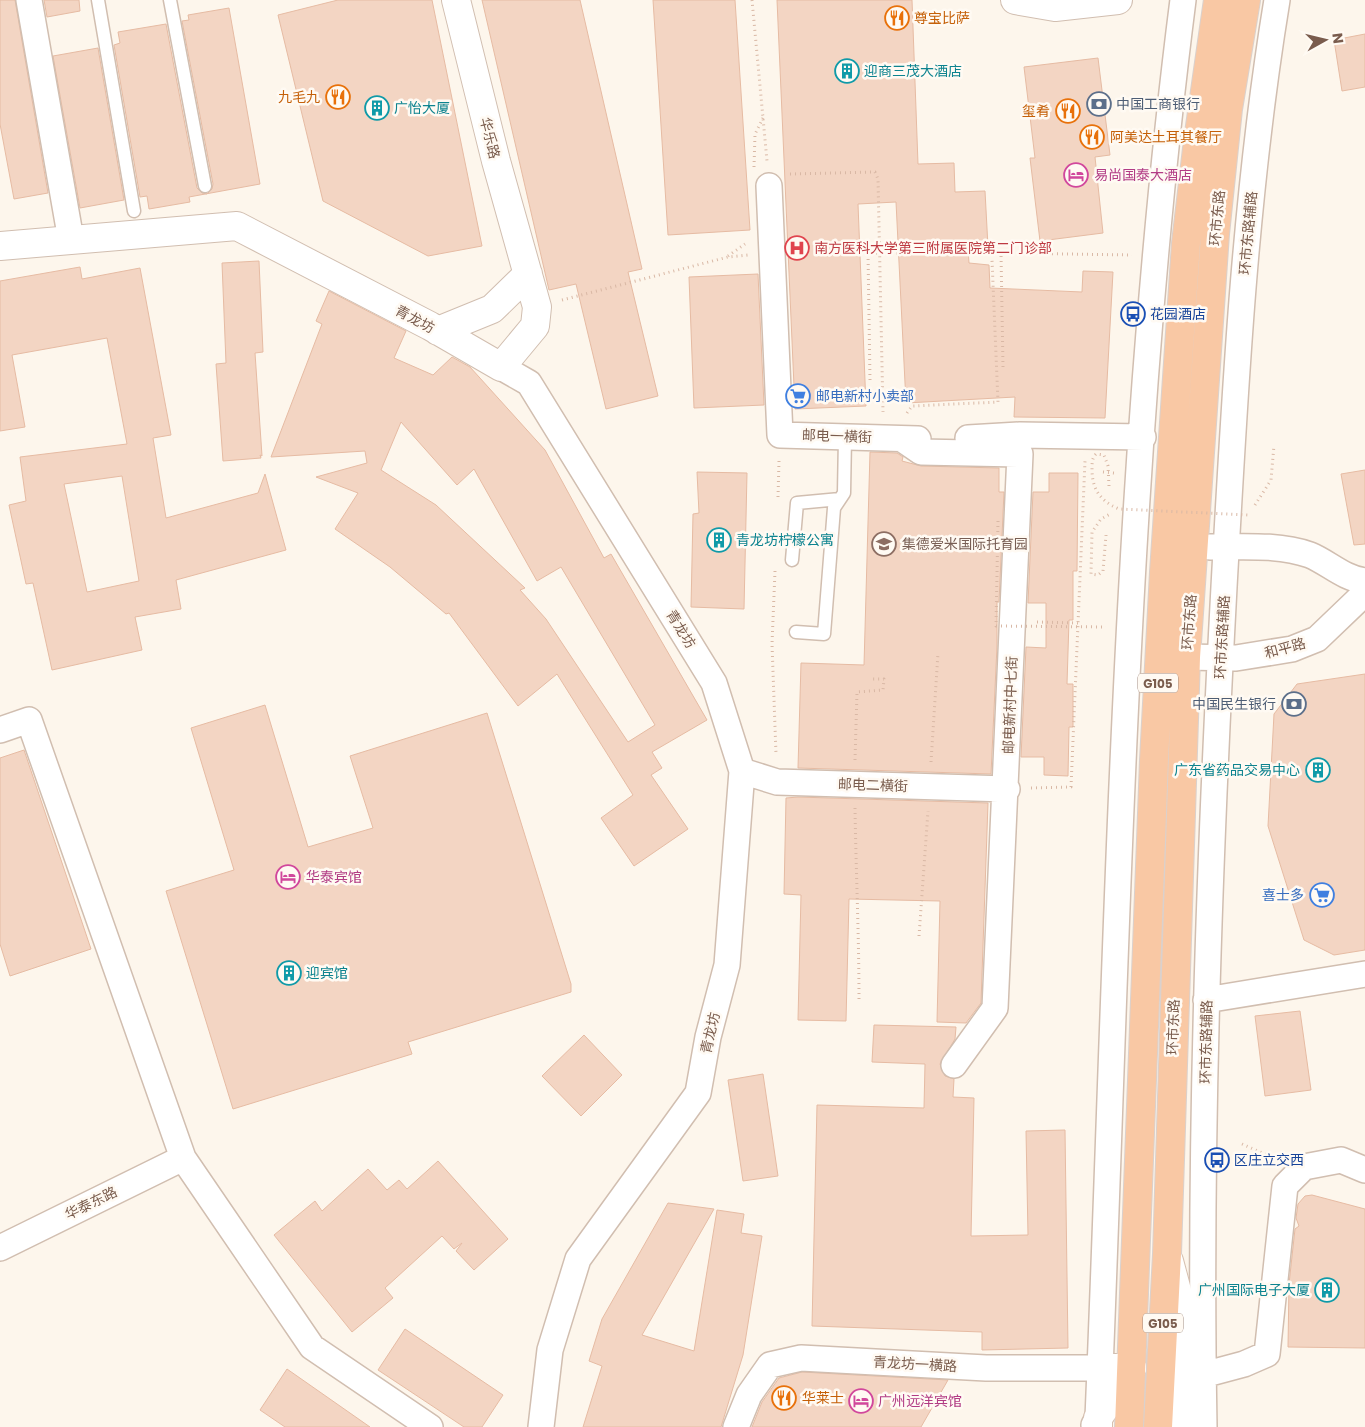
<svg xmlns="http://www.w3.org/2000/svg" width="1365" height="1427" font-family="Poppins,'Noto Sans SC',sans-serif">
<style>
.building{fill:#f3d5c3;stroke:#e6bba3;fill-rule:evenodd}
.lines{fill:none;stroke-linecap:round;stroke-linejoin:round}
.service-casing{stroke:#d1beb0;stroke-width:15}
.minor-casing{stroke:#d1beb0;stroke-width:28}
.tertiary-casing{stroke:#d1beb0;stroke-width:30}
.secondary-casing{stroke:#d6c0b0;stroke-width:30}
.trunk-casing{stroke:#dad1cd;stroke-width:30}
.path{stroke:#d9b8a5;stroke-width:3;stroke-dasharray:1 4;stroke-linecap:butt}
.service{stroke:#fff;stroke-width:12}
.minor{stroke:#fff;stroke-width:25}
.tertiary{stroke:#fff;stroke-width:28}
.secondary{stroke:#fff;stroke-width:28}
.trunk{stroke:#f9c8a4;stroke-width:28}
.path-bridge{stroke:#d9b8a5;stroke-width:3;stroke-dasharray:1 4;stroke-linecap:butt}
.labels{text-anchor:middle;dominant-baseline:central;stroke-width:5;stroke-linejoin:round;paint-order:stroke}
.shield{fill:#fffaf3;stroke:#a28b7f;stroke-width:1}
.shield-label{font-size:12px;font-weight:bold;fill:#7a5c4d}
.food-label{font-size:14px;fill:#c56008;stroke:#fffaf3;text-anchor:start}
.culture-label{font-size:14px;fill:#0d838f;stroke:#fffaf3;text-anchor:start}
.service-label{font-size:14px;fill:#4e5e75;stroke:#fffaf3;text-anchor:start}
.street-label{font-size:14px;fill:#7a5c4d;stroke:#fffaf3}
.hotel-label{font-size:14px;fill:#b23c85;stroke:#fffaf3;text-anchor:start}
.health-label{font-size:14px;fill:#be3a42;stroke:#fffaf3;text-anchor:start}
.transit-label{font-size:14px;fill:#164399;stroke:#fffaf3;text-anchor:start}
.shop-label{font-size:14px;fill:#366cbe;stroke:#fffaf3;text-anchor:start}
.education-label{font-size:14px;fill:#785e54;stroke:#fffaf3;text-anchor:start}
</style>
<rect width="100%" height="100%" fill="#fdf6ec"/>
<path class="building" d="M 0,0 L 15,0 L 48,193 L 14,199 L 0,124 Z
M 44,0 L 79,0 L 80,11 L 47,17 Z
M 338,0 L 432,0 L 482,246 L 428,256 L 323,201 L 278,15 Z
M 482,0 L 580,0 L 642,269 L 628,272 L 658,396 L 606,409 L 576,284 L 549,290 Z
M 653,0 L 735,0 L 750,230 L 668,235 Z
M 777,0 L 912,0 L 918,164 L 954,163 L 955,192 L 985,191 L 988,247 L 968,249 L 969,263 L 989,265 L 990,288 L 1082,292 L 1083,271 L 1113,272 L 1105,418 L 1014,417 L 1015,397 L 906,403 L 896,202 L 858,204 L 866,406 L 795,409 Z
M 229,8 L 260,184 L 189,197 L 190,202 L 149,209 L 147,196 L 140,197 L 114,45 L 120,43 L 118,32 L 166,24 L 197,188 L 202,193 L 207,194 L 212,189 L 213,184 L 182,21 L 189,20 L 188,15 Z
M 1365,34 L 1365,87 L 1342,91 L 1334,40 Z
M 98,48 L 124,200 L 80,208 L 53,56 Z
M 1098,58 L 1110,155 L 1095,157 L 1103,233 L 1040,241 L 1030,158 L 1035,158 L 1024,67 Z
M 259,261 L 263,352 L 255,353 L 262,456 L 260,455 L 261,458 L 223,461 L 216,364 L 226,363 L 222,263 Z
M 80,267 L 82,279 L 140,268 L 171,435 L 153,438 L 166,518 L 258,493 L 265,474 L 286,550 L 176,580 L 181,609 L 135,617 L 142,650 L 52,670 L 33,583 L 26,584 L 9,505 L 26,501 L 20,457 L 127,444 L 107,338 L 12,355 L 25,427 L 0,431 L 0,281 ZM 122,476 L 139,581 L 87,592 L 64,484 Z
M 758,274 L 764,405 L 694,408 L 689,277 Z
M 329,291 L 406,331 L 394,358 L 433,375 L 452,357 L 470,367 L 545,450 L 604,558 L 611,554 L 707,720 L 652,752 L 662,768 L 651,775 L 688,829 L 634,866 L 601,818 L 633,795 L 557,674 L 518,706 L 449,613 L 446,614 L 390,567 L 335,529 L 358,493 L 316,477 L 367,463 L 365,451 L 271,457 L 322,324 L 316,321 ZM 401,422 L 457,485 L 474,469 L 537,581 L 561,567 L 655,725 L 628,742 L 546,619 L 520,590 L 525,588 L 436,505 L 381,470 Z
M 870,452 L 897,453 L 903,457 L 902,461 L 921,466 L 999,468 L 999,492 L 1004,492 L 999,602 L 997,602 L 997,646 L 991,774 L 798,768 L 801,663 L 864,665 Z
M 1365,470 L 1365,544 L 1354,545 L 1341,474 Z
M 697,472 L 747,473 L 744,609 L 691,607 L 693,514 L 699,513 Z
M 1049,473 L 1078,473 L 1077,571 L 1073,571 L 1073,620 L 1069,620 L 1067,684 L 1073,684 L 1073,727 L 1069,727 L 1068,776 L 1044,775 L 1044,757 L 1021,757 L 1026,647 L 1046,648 L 1046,603 L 1028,603 L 1033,492 L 1049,492 Z
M 1365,674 L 1365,950 L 1334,955 L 1304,940 L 1268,826 L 1274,714 L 1297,684 Z
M 265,705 L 308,847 L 373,828 L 350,756 L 487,713 L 571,984 L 571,992 L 408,1042 L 412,1054 L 233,1109 L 166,891 L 234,870 L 191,728 Z
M 24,750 L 91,949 L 10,976 L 0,944 L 0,758 Z
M 798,797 L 988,803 L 981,1003 L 966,1023 L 937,1022 L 940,901 L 849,899 L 846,1021 L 798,1020 L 801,895 L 784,894 L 786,798 Z
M 1300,1011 L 1311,1090 L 1265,1096 L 1255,1016 Z
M 874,1025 L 956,1027 L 955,1039 L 940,1064 L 945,1076 L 954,1079 L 953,1097 L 974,1098 L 971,1236 L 1028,1235 L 1026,1131 L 1065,1130 L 1068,1348 L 982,1350 L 982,1332 L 812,1326 L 817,1105 L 924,1108 L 925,1064 L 872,1062 Z
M 584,1035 L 622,1075 L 581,1116 L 542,1076 Z
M 763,1074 L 778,1176 L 743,1181 L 728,1080 Z
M 438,1161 L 508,1239 L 474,1270 L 456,1251 L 462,1243 L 454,1249 L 442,1236 L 385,1288 L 393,1298 L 352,1332 L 274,1235 L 315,1201 L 322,1211 L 368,1169 L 387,1190 L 399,1180 L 407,1189 Z
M 1312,1195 L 1365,1209 L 1365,1348 L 1288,1347 L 1289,1284 L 1295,1229 L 1299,1226 L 1296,1218 L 1298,1204 L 1305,1196 Z
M 668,1203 L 714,1209 L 642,1335 L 694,1351 L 717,1210 L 744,1214 L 741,1233 L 762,1236 L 743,1355 L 721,1427 L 583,1427 L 602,1366 L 589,1361 L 602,1319 Z
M 405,1329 L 503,1395 L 482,1427 L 464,1427 L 378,1370 Z
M 287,1369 L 370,1427 L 285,1427 L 260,1410 Z
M 802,1372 L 948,1380 L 921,1427 L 752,1427 L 762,1402 L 779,1378 Z"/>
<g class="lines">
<g class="service-casing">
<path id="service" d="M 98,0 L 134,211
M 170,0 L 205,186
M 792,560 L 797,503 L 840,499
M 796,632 L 824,634 L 834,508 L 844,493 L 845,437"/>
</g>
<g class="minor-casing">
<path id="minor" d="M 29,0 L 71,240
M 769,186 L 780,435 L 918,439
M 501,367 L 529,383 L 714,683 L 742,771 L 727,965 L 708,1037 L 698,1093 L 578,1259 L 550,1350 L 541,1427
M 968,438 L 1020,435 L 1143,437
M 902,439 L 921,452 L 1020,454 L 995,1008 L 954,1065
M 1210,547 C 1242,547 1279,544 1310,555 C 1329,563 1343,578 1365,581
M 1186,657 L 1236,658 L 1292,649 L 1317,639 L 1365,593
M 0,730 L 29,720 L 183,1158 L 312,1347 L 430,1427
M 742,771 L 777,782 L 1007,789
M 1206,1000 L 1365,974
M 0,1248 L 183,1158
M 1198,1360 L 1203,1375 L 1244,1364 L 1267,1354 L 1285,1186 L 1304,1167 L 1341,1160 L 1365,1170
M 1094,1425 L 1098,1418 C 1118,945 1123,470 1183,0
M 736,1427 L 749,1395 L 770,1365 L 801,1358 L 986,1368 L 1100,1368
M 1204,1427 C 1199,1147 1209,866 1224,587 C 1235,390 1245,194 1277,0"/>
</g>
<g class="tertiary-casing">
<path id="tertiary" d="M 1015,0 L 1055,7 L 1118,0
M 0,246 L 237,226 L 430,326 L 501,367 L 535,326 L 537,307 L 496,161 L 456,0
M 438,331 L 492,309 L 528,274
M 1100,1368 L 1132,1368"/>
</g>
<g class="secondary-casing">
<path id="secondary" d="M 1169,1261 L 1184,1317 L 1182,1427
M 1098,1427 L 1098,1418 L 1132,1368"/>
</g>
<g class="trunk-casing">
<path id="trunk" d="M 1129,1427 L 1154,760 L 1164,572 L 1186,243 L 1198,140 L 1218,0
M 1158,1427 L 1167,1254 L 1186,657 L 1215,234 L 1228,109 L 1246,0"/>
</g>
<path class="path" d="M 752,0 L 767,161
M 754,167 L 755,134 L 763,118
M 790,174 L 875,172 L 878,179 L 883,412
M 989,252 L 1001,253
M 728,256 L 745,244
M 562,300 L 728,257 L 748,255
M 1003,367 L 1001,253 L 1132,255
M 907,413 L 912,406 L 998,402 L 992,260
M 1103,472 L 1114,473
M 778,497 L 779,461
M 1255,505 L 1271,480 L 1274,445
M 1106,535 L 1103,571 L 1098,575 L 1091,574 L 1092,532 L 1101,519 L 1110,514
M 775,571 L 772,644 L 776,754
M 1037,622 L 1078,623
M 855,760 L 857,692 L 883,690 L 884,679 L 872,679
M 931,762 L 938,653
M 1031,788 L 1071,787 L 1085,461
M 855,808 C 856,872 859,936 859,1000
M 919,936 L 928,811
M 1242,1144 L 1276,1159"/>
<use href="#service" class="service"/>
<use href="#minor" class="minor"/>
<use href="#tertiary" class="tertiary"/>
<use href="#secondary" class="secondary"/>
<use href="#trunk" class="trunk"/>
<path class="path-bridge" d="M 870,380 L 868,253 L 898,253
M 1109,486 L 1108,466 L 1104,455 L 1096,454 C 1092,458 1092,463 1092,469 C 1092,489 1100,501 1119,509 L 1249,515
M 998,521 L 996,626 L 1106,627"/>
</g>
<defs>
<g id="restaurant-ring" transform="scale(1.25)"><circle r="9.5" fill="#fffaf3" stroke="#e8710a" stroke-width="1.5"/><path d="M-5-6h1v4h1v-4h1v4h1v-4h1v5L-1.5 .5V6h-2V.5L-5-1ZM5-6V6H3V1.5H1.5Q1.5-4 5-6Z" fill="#e8710a"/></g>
<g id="building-ring" transform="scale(1.25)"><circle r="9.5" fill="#fffaf3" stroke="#0f9aa8" stroke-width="1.5"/><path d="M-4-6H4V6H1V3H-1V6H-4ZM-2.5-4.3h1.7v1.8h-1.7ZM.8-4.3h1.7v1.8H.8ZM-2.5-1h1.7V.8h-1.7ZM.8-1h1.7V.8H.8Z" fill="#0f9aa8"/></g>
<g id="bank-ring" transform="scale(1.25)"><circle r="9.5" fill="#fffaf3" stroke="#5c6f8a" stroke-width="1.5"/><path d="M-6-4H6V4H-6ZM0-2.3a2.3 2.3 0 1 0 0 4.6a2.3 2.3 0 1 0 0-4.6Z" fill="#5c6f8a"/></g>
<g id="hotel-ring" transform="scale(1.25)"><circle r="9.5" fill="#fffaf3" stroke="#d1479c" stroke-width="1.5"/><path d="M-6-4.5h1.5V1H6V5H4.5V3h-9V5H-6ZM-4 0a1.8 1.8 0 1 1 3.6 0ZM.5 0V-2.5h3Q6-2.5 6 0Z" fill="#d1479c"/></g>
<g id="hospital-ring" transform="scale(1.25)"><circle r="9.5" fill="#fffaf3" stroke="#e0444e" stroke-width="1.5"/><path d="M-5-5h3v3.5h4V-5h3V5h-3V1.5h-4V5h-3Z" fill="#e0444e"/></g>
<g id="bus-ring" transform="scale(1.25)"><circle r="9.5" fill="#fffaf3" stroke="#1a4fb4" stroke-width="1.5"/><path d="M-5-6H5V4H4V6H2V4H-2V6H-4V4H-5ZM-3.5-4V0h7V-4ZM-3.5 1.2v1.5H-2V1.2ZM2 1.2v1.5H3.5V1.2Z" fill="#1a4fb4"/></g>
<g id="supermarket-ring" transform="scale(1.25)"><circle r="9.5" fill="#fffaf3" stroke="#3f7fe0" stroke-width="1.5"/><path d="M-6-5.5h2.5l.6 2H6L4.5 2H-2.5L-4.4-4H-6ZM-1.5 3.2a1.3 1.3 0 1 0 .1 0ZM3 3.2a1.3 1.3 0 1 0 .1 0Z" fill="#3f7fe0"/></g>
<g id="school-ring" transform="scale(1.25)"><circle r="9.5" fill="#fffaf3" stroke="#8d6e63" stroke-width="1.5"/><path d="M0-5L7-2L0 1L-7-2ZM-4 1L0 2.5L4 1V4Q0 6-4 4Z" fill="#8d6e63"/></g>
</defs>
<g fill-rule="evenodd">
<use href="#restaurant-ring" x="897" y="18"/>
<use href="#building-ring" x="847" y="71"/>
<use href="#restaurant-ring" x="338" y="97"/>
<use href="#bank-ring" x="1099" y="104"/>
<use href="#building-ring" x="377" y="108"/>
<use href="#restaurant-ring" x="1068" y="111"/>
<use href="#restaurant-ring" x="1092" y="137"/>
<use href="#hotel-ring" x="1076" y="175"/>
<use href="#hospital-ring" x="797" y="248"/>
<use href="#bus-ring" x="1133" y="314"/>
<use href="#supermarket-ring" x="798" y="396"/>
<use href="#building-ring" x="719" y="540"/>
<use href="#school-ring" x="884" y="544"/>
<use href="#bank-ring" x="1294" y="704"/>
<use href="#building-ring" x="1318" y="770"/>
<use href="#hotel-ring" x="288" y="877"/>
<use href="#supermarket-ring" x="1322" y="895"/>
<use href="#building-ring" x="289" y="973"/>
<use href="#bus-ring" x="1217" y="1160"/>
<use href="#building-ring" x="1327" y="1290"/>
<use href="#restaurant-ring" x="784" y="1398"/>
<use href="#hotel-ring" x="861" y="1401"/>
</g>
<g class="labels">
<g class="shield">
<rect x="1138" y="673.5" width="40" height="19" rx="4"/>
<rect x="1143" y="1313.5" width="40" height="19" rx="4"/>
</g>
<g class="shield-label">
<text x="1158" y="683">G105</text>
<text x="1163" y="1323">G105</text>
</g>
<g class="food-label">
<text x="914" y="18">尊宝比萨</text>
<text x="320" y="97" text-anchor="end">九毛九</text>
<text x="1050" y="111" text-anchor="end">玺肴</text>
<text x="1110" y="137">阿美达土耳其餐厅</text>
<text x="802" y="1398">华莱士</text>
</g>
<g class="culture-label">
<text x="864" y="71">迎商三茂大酒店</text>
<text x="394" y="108">广怡大厦</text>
<text x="736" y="540">青龙坊柠檬公寓</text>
<text x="1300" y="770" text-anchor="end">广东省药品交易中心</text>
<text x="306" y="973">迎宾馆</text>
<text x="1310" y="1290" text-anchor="end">广州国际电子大厦</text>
</g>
<g class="service-label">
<text x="1116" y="104">中国工商银行</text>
<text x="1276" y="704" text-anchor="end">中国民生银行</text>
</g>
<g class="street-label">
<text transform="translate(490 138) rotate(76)">华乐路</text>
<text transform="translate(1217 218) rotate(-85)">环市东路</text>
<text transform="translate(1248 233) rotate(-85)">环市东路辅路</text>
<text transform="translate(415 319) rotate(28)">青龙坊</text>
<text transform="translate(837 436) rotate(2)">邮电一横街</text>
<text transform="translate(1189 622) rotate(-86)">环市东路</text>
<text transform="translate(681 629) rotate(58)">青龙坊</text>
<text transform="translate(1222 637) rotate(-87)">环市东路辅路</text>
<text transform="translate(1285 648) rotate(-15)">和平路</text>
<text transform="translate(1010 705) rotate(-88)">邮电新村中七街</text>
<text transform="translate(873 785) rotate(2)">邮电二横街</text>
<text transform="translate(1173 1027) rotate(-88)">环市东路</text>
<text transform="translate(710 1033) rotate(-77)">青龙坊</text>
<text transform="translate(1206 1042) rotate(-89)">环市东路辅路</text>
<text transform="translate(91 1203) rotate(-26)">华泰东路</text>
<text transform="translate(915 1364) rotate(3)">青龙坊一横路</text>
</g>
<g class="hotel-label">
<text x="1094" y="175">易尚国泰大酒店</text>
<text x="306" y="877">华泰宾馆</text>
<text x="878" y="1401">广州远洋宾馆</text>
</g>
<g class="health-label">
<text x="814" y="248">南方医科大学第三附属医院第二门诊部</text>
</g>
<g class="transit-label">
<text x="1150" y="314">花园酒店</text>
<text x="1234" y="1160">区庄立交西</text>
</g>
<g class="shop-label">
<text x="816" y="396">邮电新村小卖部</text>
<text x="1304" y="895" text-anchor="end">喜士多</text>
</g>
<g class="education-label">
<text x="902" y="544">集德爱米国际托育园</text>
</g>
</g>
<g transform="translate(1325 40) rotate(82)" stroke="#fffaf3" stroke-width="4" paint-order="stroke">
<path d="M0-4L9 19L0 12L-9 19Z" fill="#7a5c4d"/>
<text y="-8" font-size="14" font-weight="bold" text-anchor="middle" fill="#7a5c4d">N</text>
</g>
</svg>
